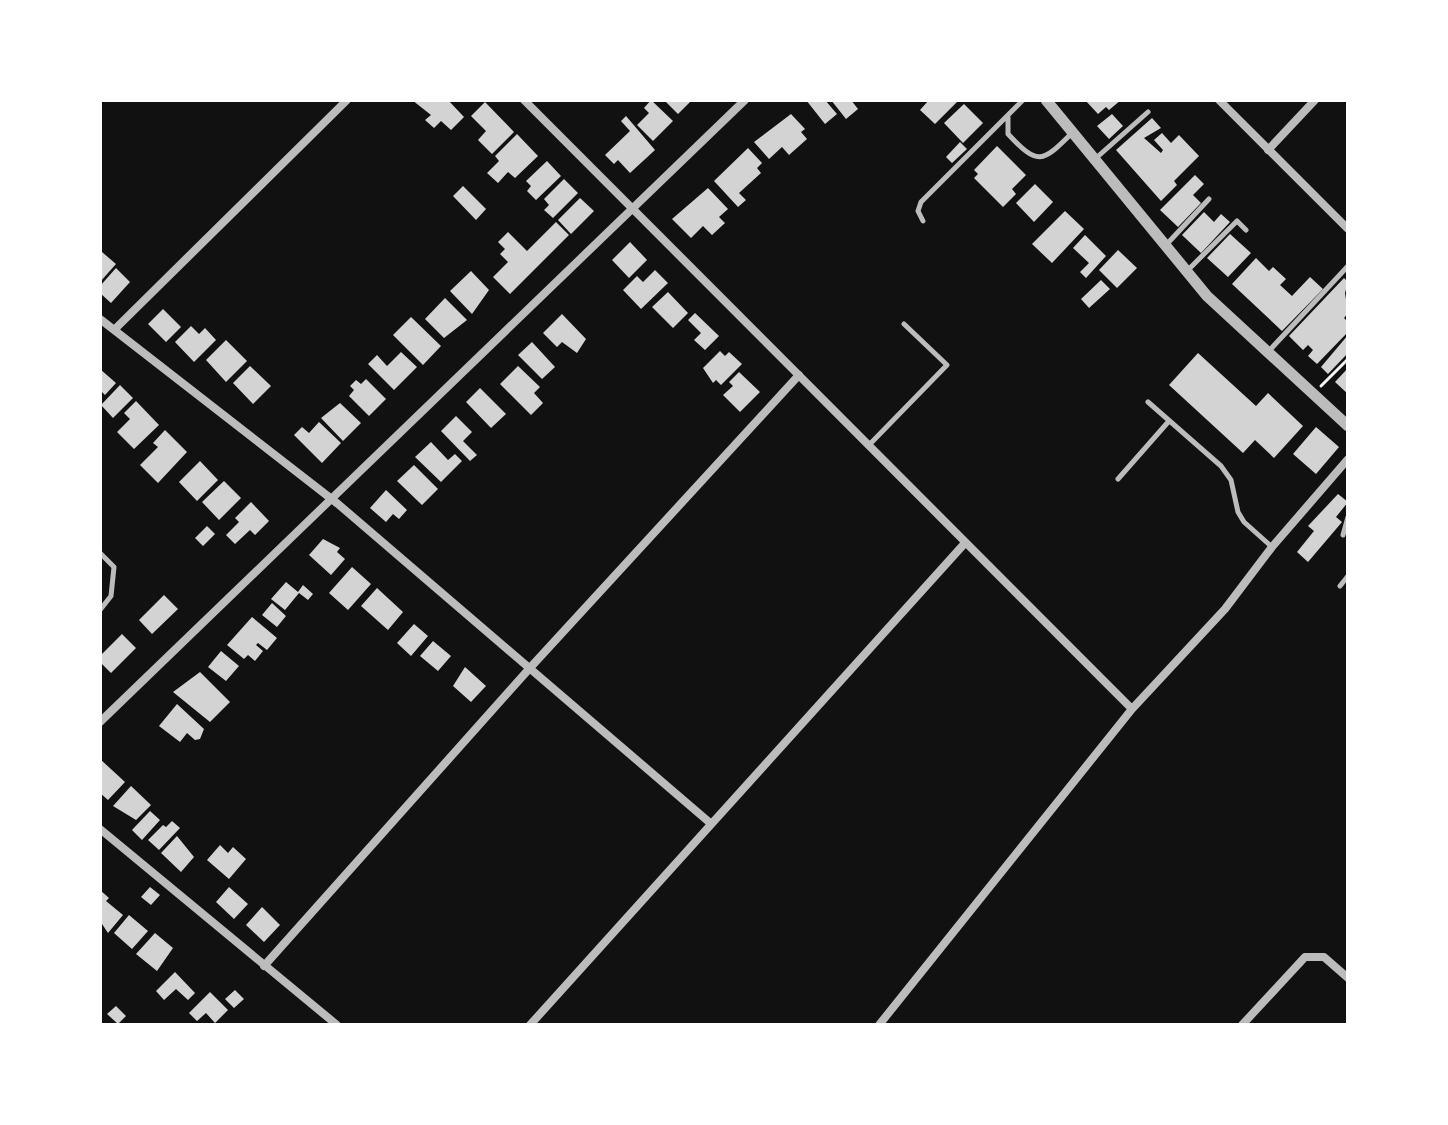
<svg xmlns="http://www.w3.org/2000/svg" width="1448" height="1125" font-family="Mulish,sans-serif">
<style>
.building{fill:#d3d3d3}
.lines{fill:none;stroke-linecap:round;stroke-linejoin:round}
.path{stroke:#f5f5f5;stroke-width:3}
.service{stroke:#bcbcbc;stroke-width:5}
.minor{stroke:#bcbcbc;stroke-width:8}
.tertiary{stroke:#bcbcbc;stroke-width:11}
</style>
<rect width="100%" height="100%" fill="#111"/>
<path class="building" d="M 412,100 L 448,100 L 464,117 L 451,130 L 441,121 L 434,128 L 425,120 L 431,115 Z
M 651,100 L 673,121 L 653,141 L 637,125 L 649,113 L 644,108 Z
M 664,100 L 692,100 L 678,114 Z
M 806,100 L 825,100 L 837,114 L 825,124 Z
M 831,100 L 851,100 L 858,109 L 846,119 Z
M 929,100 L 959,100 L 935,124 L 920,110 Z
M 1085,100 L 1121,100 L 1109,110 L 1106,107 L 1098,114 Z
M 485,102 L 514,132 L 492,154 L 478,140 L 486,131 L 471,116 Z
M 964,104 L 983,123 L 963,143 L 944,123 Z
M 791,114 L 805,129 L 801,132 L 807,139 L 789,155 L 782,147 L 769,159 L 754,142 Z
M 1112,114 L 1123,126 L 1109,139 L 1097,126 Z
M 626,116 L 655,150 L 630,173 L 618,160 L 614,164 L 605,155 L 630,131 L 621,121 Z
M 1152,118 L 1161,128 L 1144,138 L 1161,153 L 1163,150 L 1154,140 L 1162,133 L 1171,143 L 1179,135 L 1199,156 L 1174,181 L 1177,185 L 1161,201 L 1116,150 Z
M 517,134 L 538,156 L 515,178 L 508,172 L 498,183 L 487,173 L 499,161 L 495,156 Z
M 960,142 L 967,149 L 952,163 L 946,157 Z
M 997,146 L 1026,175 L 1012,189 L 1016,194 L 1003,207 L 974,178 L 978,174 L 974,170 Z
M 748,148 L 762,163 L 757,168 L 761,173 L 739,193 L 746,200 L 738,207 L 714,181 Z
M 547,161 L 561,176 L 536,200 L 527,191 L 531,186 L 526,181 Z
M 1195,175 L 1204,184 L 1193,195 L 1201,203 L 1178,227 L 1160,210 Z
M 564,179 L 578,193 L 553,218 L 544,210 L 549,205 L 544,199 Z
M 1035,184 L 1053,202 L 1034,222 L 1016,203 Z
M 463,186 L 486,209 L 476,220 L 453,196 Z
M 708,188 L 728,209 L 719,217 L 725,223 L 712,235 L 703,226 L 691,238 L 672,219 Z
M 580,198 L 594,211 L 571,234 L 558,220 Z
M 1065,211 L 1084,229 L 1052,263 L 1032,244 Z
M 1204,212 L 1214,222 L 1221,214 L 1230,222 L 1201,253 L 1182,235 Z
M 556,222 L 569,235 L 510,294 L 493,277 L 508,262 L 500,254 L 505,249 L 498,242 L 508,232 L 527,251 Z
M 1230,234 L 1251,253 L 1228,277 L 1207,258 Z
M 1085,235 L 1106,256 L 1086,278 L 1080,272 L 1089,263 L 1073,248 Z
M 630,242 L 647,260 L 629,278 L 612,260 Z
M 1118,250 L 1137,268 L 1117,288 L 1099,270 Z
M 102,252 L 116,264 L 100,282 L 100,255 Z
M 1256,258 L 1269,271 L 1273,267 L 1286,279 L 1280,285 L 1292,296 L 1310,277 L 1323,289 L 1282,331 L 1232,284 Z
M 116,268 L 130,282 L 111,303 L 100,293 L 100,286 Z
M 655,270 L 668,283 L 641,309 L 623,290 L 637,276 L 643,282 Z
M 471,271 L 489,290 L 472,314 L 450,291 Z
M 1344,278 L 1348,282 L 1345,293 L 1348,313 L 1344,318 L 1348,322 L 1348,332 L 1317,364 L 1308,356 L 1313,350 L 1308,345 L 1303,350 L 1289,336 Z
M 1101,280 L 1110,289 L 1089,308 L 1081,299 Z
M 668,292 L 688,313 L 673,328 L 652,307 Z
M 445,298 L 467,320 L 444,338 L 425,319 Z
M 163,309 L 181,327 L 166,342 L 148,324 Z
M 695,313 L 719,336 L 705,350 L 694,340 L 701,333 L 688,320 Z
M 562,314 L 586,339 L 577,353 L 562,342 L 557,347 L 543,333 Z
M 411,317 L 441,346 L 423,365 L 393,335 Z
M 191,326 L 199,334 L 205,328 L 216,340 L 194,362 L 175,342 Z
M 1348,335 L 1348,353 L 1328,374 L 1321,367 Z
M 226,340 L 247,361 L 226,382 L 206,360 Z
M 532,342 L 555,367 L 542,379 L 518,355 Z
M 720,351 L 725,356 L 729,352 L 742,364 L 721,385 L 716,380 L 713,383 L 703,368 Z
M 401,352 L 417,367 L 394,390 L 368,364 L 377,355 L 387,366 Z
M 1198,353 L 1256,406 L 1268,393 L 1303,426 L 1274,458 L 1255,440 L 1243,453 L 1169,385 Z
M 250,366 L 271,386 L 253,404 L 233,383 Z
M 518,366 L 540,387 L 534,393 L 543,403 L 531,415 L 500,384 Z
M 1348,368 L 1348,394 L 1335,382 Z
M 100,369 L 116,383 L 105,395 L 100,390 Z
M 739,372 L 760,392 L 740,412 L 723,395 L 733,386 L 729,382 Z
M 366,379 L 386,399 L 369,416 L 349,396 L 354,390 L 350,386 L 356,380 L 361,384 Z
M 120,385 L 133,398 L 113,418 L 101,405 Z
M 480,388 L 506,414 L 491,428 L 466,402 Z
M 136,401 L 159,425 L 134,449 L 117,432 L 130,419 L 124,413 Z
M 340,403 L 361,423 L 343,441 L 321,418 Z
M 456,416 L 472,432 L 463,441 L 477,455 L 470,461 L 441,431 Z
M 319,422 L 341,443 L 322,463 L 294,435 L 302,427 L 309,433 Z
M 1316,427 L 1339,447 L 1316,474 L 1293,454 Z
M 165,430 L 187,452 L 158,483 L 140,465 L 158,447 L 153,443 Z
M 431,442 L 448,460 L 455,454 L 462,461 L 441,482 L 415,457 Z
M 200,461 L 218,480 L 197,501 L 179,482 Z
M 414,465 L 438,489 L 422,505 L 397,481 Z
M 224,481 L 241,498 L 219,520 L 202,502 Z
M 386,490 L 407,510 L 399,519 L 393,514 L 386,522 L 370,508 Z
M 1338,494 L 1348,502 L 1336,517 L 1342,522 L 1308,562 L 1297,552 L 1314,531 L 1308,526 Z
M 251,502 L 269,521 L 255,535 L 250,530 L 235,544 L 226,535 L 239,522 L 235,518 Z
M 207,526 L 215,534 L 203,546 L 195,538 Z
M 323,539 L 340,548 L 337,552 L 345,559 L 331,575 L 309,555 Z
M 352,567 L 371,584 L 348,610 L 329,593 Z
M 286,582 L 298,592 L 303,585 L 313,594 L 308,600 L 299,593 L 285,610 L 271,599 Z
M 377,588 L 403,612 L 388,630 L 361,606 Z
M 164,595 L 178,609 L 152,634 L 139,620 Z
M 272,603 L 286,616 L 277,627 L 262,615 Z
M 252,617 L 277,638 L 267,650 L 258,643 L 256,645 L 263,651 L 255,661 L 248,655 L 244,659 L 227,645 Z
M 414,624 L 428,636 L 411,656 L 397,643 Z
M 122,634 L 136,648 L 111,673 L 100,662 L 100,656 Z
M 433,641 L 451,656 L 438,671 L 420,656 Z
M 221,651 L 239,666 L 226,681 L 208,667 Z
M 465,667 L 486,686 L 471,702 L 453,686 Z
M 200,672 L 230,702 L 210,722 L 173,692 Z
M 177,704 L 204,729 L 200,739 L 195,740 L 187,733 L 180,742 L 159,726 Z
M 100,759 L 125,782 L 108,800 L 100,793 Z
M 131,786 L 151,805 L 136,820 L 113,806 Z
M 150,811 L 160,820 L 142,840 L 132,830 Z
M 172,821 L 180,828 L 159,850 L 148,840 L 163,825 L 166,827 Z
M 177,836 L 194,857 L 181,872 L 161,853 Z
M 220,845 L 228,853 L 233,847 L 246,859 L 229,879 L 207,860 Z
M 150,887 L 160,895 L 151,905 L 141,897 Z
M 229,887 L 248,904 L 234,919 L 216,902 Z
M 100,890 L 109,898 L 106,901 L 123,915 L 108,933 L 100,921 Z
M 262,907 L 280,925 L 264,942 L 246,925 Z
M 129,915 L 148,931 L 132,949 L 114,933 Z
M 155,933 L 173,948 L 157,971 L 136,954 Z
M 175,972 L 195,993 L 188,1000 L 176,989 L 164,1000 L 156,991 Z
M 235,990 L 244,999 L 234,1008 L 225,999 Z
M 210,992 L 228,1010 L 215,1023 L 206,1013 L 197,1021 L 189,1013 Z
M 116,1006 L 126,1016 L 118,1024 L 107,1014 Z"/>
<g class="lines">
<path class="path" d="M 1321,386 L 1348,359"/>
<path class="service" d="M 1008,117 L 1008,134 C 1038,166 1042,163 1072,133
M 1095,159 L 1148,112
M 923,221 L 918,211 L 921,202 L 1023,100
M 1166,245 L 1209,199
M 1187,271 L 1237,221 L 1246,230
M 1267,353 L 1348,266
M 1148,402 L 1221,466 L 1231,480 L 1238,512 L 1244,522 L 1272,547
M 869,445 L 947,365 L 904,324
M 1118,479 L 1169,421
M 1343,535 L 1348,517
M 100,553 L 114,567 L 111,596 L 100,610
M 1340,586 L 1348,576"/>
<path class="minor" d="M 524,100 L 1132,709
M 1219,100 L 1348,229
M 1268,150 L 1315,100
M 100,319 L 338,504 L 709,822
M 114,330 L 347,100
M 100,722 L 745,100
M 100,829 L 337,1025
M 264,966 L 529,669 L 799,375
M 530,1025 L 965,543
M 879,1025 L 1132,709 L 1225,609 L 1272,547 L 1348,459
M 1242,1025 L 1305,957 L 1324,957 L 1348,978"/>
<path class="tertiary" d="M 1046,100 L 1207,296 L 1348,426"/>
</g>
<rect width="1448" height="1125" fill="none" stroke="#ffffff" stroke-width="204"/>
</svg>
